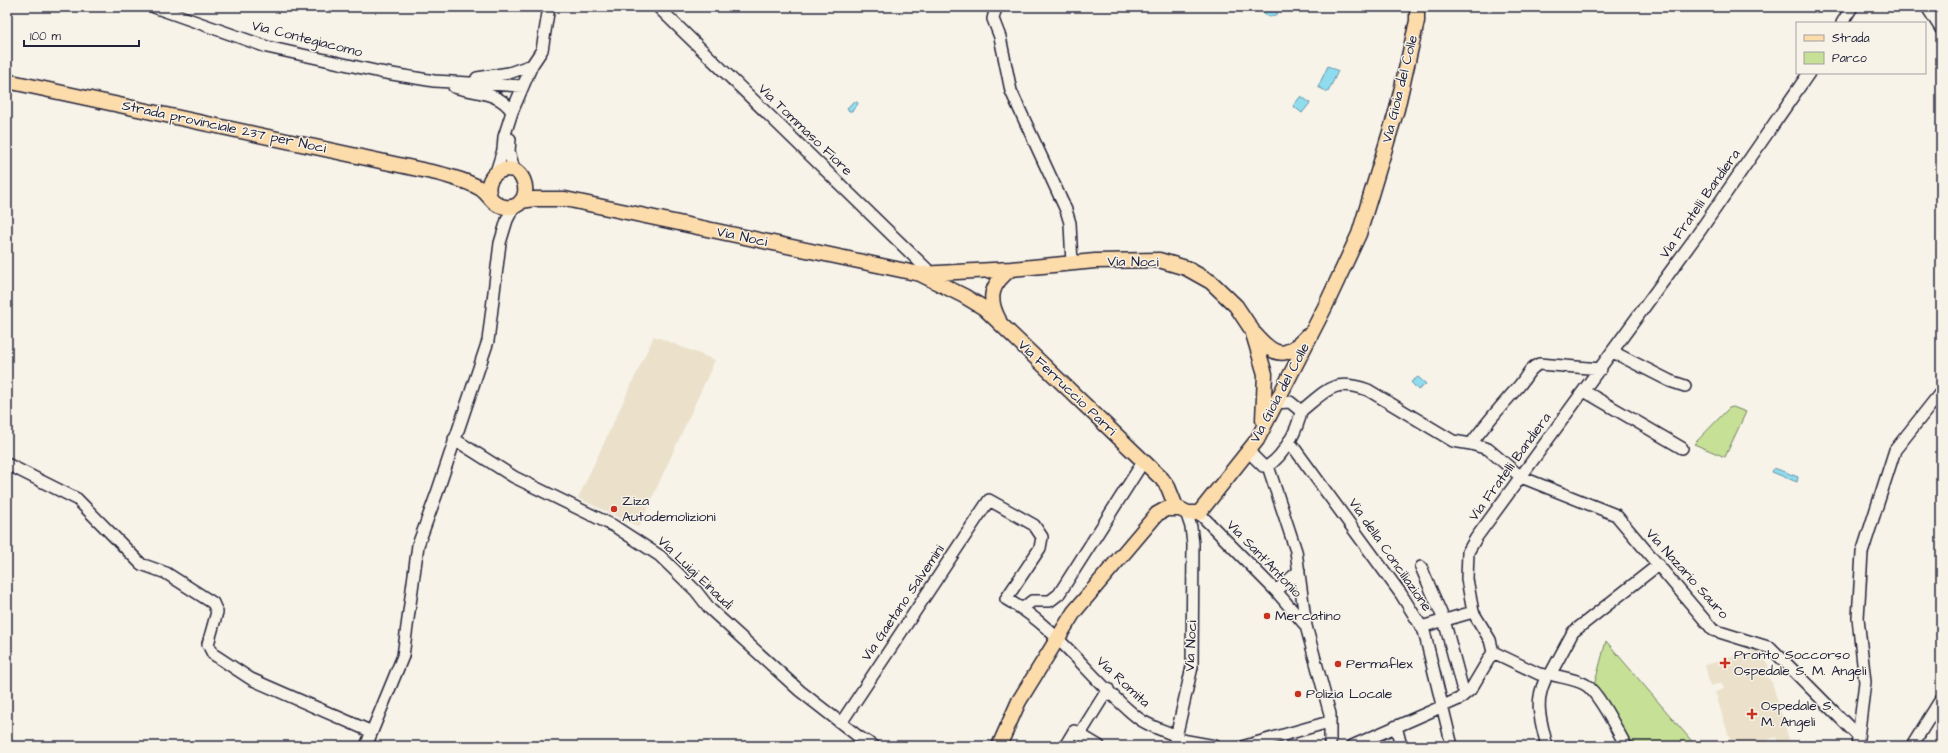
<svg xmlns="http://www.w3.org/2000/svg" width="1948" height="753" font-family="'Architects Daughter',sans-serif">
<style>
.built{fill:#ebe1cb}
.green{fill:#c6e096;stroke:#748168}
.water{fill:#90dcef;stroke:#6492a7}
.lines{fill:none;stroke-linecap:round;stroke-linejoin:round}
.minor-casing{stroke:#22223b;stroke-width:14}
.major-casing{stroke:#22223b;stroke-width:17}
.minor{stroke:#f7f3e8;stroke-width:11}
.major{stroke:#fddcac;stroke-width:14}
.poi-dot{fill:#c8321e;stroke:#f7f3e8;stroke-width:1.5}
.labels{text-anchor:middle;dominant-baseline:central;stroke-width:3;stroke-linejoin:round;paint-order:stroke}
.street-label{font-size:14px;fill:#22223b;stroke:#f7f3e8}
.poi-label{font-size:14px;fill:#22223b;stroke:#f7f3e8;text-anchor:start}
</style>
<rect width="100%" height="100%" fill="#f7f3e8"/>
<filter id="ink" filterUnits="userSpaceOnUse"><feTurbulence type="fractalNoise" baseFrequency=".025" numOctaves="2"/><feDisplacementMap in="SourceGraphic" scale="8" xChannelSelector="R" yChannelSelector="G"/><feConvolveMatrix kernelMatrix="1 2 1 2 8 2 1 2 1" color-interpolation-filters="sRGB"/></filter>
<g filter="url(#ink)">
<path class="built" d="M 654,336 L 715,360 L 639,527 L 578,498 Z
M 1759,649 L 1762,658 L 1765,658 L 1769,667 L 1759,671 L 1761,677 L 1766,676 L 1772,682 L 1791,746 L 1779,746 L 1776,737 L 1750,746 L 1732,746 L 1715,692 L 1724,689 L 1722,683 L 1710,686 L 1705,665 Z"/>
<path class="green" d="M 1733,407 L 1746,412 L 1725,457 L 1694,444 L 1729,408 Z
M 1606,641 L 1696,746 L 1630,746 L 1593,690 Z"/>
<path class="water" d="M 1261,7 L 1280,7 L 1280,8 L 1276,15 L 1270,17 L 1264,14 Z
M 1328,66 L 1338,71 L 1328,92 L 1318,87 Z
M 1301,96 L 1310,103 L 1302,113 L 1293,106 Z
M 853,102 L 857,102 L 858,104 L 852,111 L 849,111 L 847,108 Z
M 1418,377 L 1426,384 L 1418,390 L 1411,382 Z
M 1774,468 L 1798,477 L 1797,482 L 1772,472 Z"/>
<g class="lines">
<g class="minor-casing">
<path id="minor" d="M 154,7 L 267,47 L 380,72 L 434,81 L 523,86
M 658,7 L 932,274
M 996,7 L 993,19 L 1000,37 L 1011,91 L 1066,210 L 1070,223 L 1072,264
M 1927,7 L 1941,29
M 1842,23 L 1852,7
M 477,78 L 509,73 L 532,65
M 454,87 C 474,93 501,92 512,112
M 510,139 L 509,151 L 514,170
M 496,172 L 503,150 L 504,137 L 512,112 L 532,65 L 542,50 L 549,7
M 1613,352 L 1670,381 L 1685,386
M 1584,391 L 1682,448
M 1301,411 C 1327,390 1333,378 1368,390 L 1453,441 L 1471,444 L 1488,449 L 1521,477 L 1616,515 L 1713,630 L 1771,648 L 1857,735
M 454,439 L 514,477 L 614,526 L 660,556 L 696,591 L 710,609 L 800,691 L 859,737 L 874,746
M 1289,441 L 1401,594 L 1424,631 L 1452,746
M 1471,444 C 1486,423 1502,405 1519,386 C 1526,378 1529,368 1539,364 L 1601,369
M 1248,451 L 1263,466 L 1268,466 C 1284,455 1298,430 1301,411 L 1290,402 L 1275,403
M 7,464 L 77,499 L 141,564 L 166,573 L 213,603 L 217,612 L 208,644 L 213,654 L 251,679 L 372,732
M 1268,466 L 1296,551 L 1306,626 L 1330,714 L 1330,746
M 1199,513 L 1276,591 L 1306,626
M 1421,567 L 1444,620 L 1462,687
M 1276,591 L 1299,571
M 1023,608 L 1032,601 L 1050,601 L 1059,594 L 1143,462
M 1421,627 L 1473,612
M 1551,673 L 1573,632 L 1658,565
M 1545,675 L 1539,674 L 1493,652 L 1490,640 L 1473,612 L 1467,579 L 1468,552 L 1476,538 L 1697,235 L 1809,73
M 1553,675 C 1565,678 1576,679 1586,685 C 1599,693 1618,732 1626,746
M 1545,680 C 1534,704 1541,721 1547,746
M 841,723 L 989,500 L 1034,525 L 1042,537 L 1040,548 L 1006,599 C 1059,628 1091,681 1138,718 C 1148,726 1165,731 1177,736
M 1396,726 L 1401,746
M 1080,734 L 1108,689
M 1176,739 L 1215,746
M 366,746 L 403,656 L 418,545 L 437,493 L 488,341 L 500,243 L 507,220 L 514,206
M 1065,746 L 1074,731 L 1099,746
M 1174,746 L 1192,667 L 1193,544 L 1191,527 L 1186,512
M 1245,746 L 1329,722
M 1352,746 L 1459,699 L 1471,689 L 1493,652
M 1857,746 L 1865,682 L 1858,618 L 1862,553 L 1895,450 L 1941,392
M 1912,746 L 1941,699"/>
</g>
<g class="major-casing">
<path id="major" d="M 7,81 L 441,174 C 454,178 469,181 481,189 C 489,194 493,206 505,207 C 528,210 532,180 514,170 C 497,166 484,180 490,197
M 521,201 L 535,199 L 565,199 L 920,274 L 1011,269 L 1095,261 L 1159,260 L 1186,268 L 1211,282 L 1236,306 L 1252,330 L 1265,374 L 1263,420
M 920,274 L 964,296 L 984,308 L 1162,479 L 1168,487 L 1176,507 L 1188,513 L 1199,513 L 1257,440 L 1325,307 L 1359,234 L 1397,109 L 1417,21 L 1417,7
M 999,320 C 987,298 991,284 1011,269
M 1255,334 C 1275,357 1285,360 1307,336
M 999,746 L 1019,701 L 1074,612 L 1157,514 L 1166,509 L 1178,509"/>
</g>
<use href="#minor" class="minor"/>
<use href="#major" class="major"/>
</g>
</g>
<g class="poi-dot">
<circle cx="614" cy="509" r="4"/>
<circle cx="1267" cy="616" r="4"/>
<path d="M1723 657h4v4h4v4h-4v4h-4v-4h-4v-4h4z"/>
<circle cx="1338" cy="664" r="4"/>
<circle cx="1298" cy="694" r="4"/>
<path d="M1750 708h4v4h4v4h-4v4h-4v-4h-4v-4h4z"/>
</g>
<g class="labels">
<g class="street-label">
<text transform="translate(307 39) rotate(14)">Via Contegiacomo</text>
<text transform="translate(1400 89) rotate(-76)">Via Gioia del Colle</text>
<text transform="translate(224 127) rotate(12)">Strada provinciale 237 per Noci</text>
<text transform="translate(805 130) rotate(44)">Via Tommaso Fiore</text>
<text transform="translate(1700 204) rotate(-55)">Via Fratelli Bandiera</text>
<text transform="translate(742 237) rotate(12)">Via Noci</text>
<text transform="translate(1133 262) rotate(1)">Via Noci</text>
<text transform="translate(1067 388) rotate(44)">Via Ferruccio Parri</text>
<text transform="translate(1280 393) rotate(-62)">Via Gioia del Colle</text>
<text transform="translate(1510 467) rotate(-54)">Via Fratelli Bandiera</text>
<text transform="translate(1390 555) rotate(55)">Via della Conciliazione</text>
<text transform="translate(1264 559) rotate(46)">Via Sant'Antonio</text>
<text transform="translate(695 573) rotate(44)">Via Luigi Einaudi</text>
<text transform="translate(1687 574) rotate(48)">Via Nazario Sauro</text>
<text transform="translate(903 603) rotate(-56)">Via Gaetano Salvemini</text>
<text transform="translate(1191 646) rotate(-87)">Via Noci</text>
<text transform="translate(1123 682) rotate(43)">Via Romita</text>
</g>
<g class="poi-label">
<text x="622" y="501">Ziza<tspan x="622" dy="16">Autodemolizioni</tspan></text>
<text x="1275" y="616">Mercatino</text>
<text x="1734" y="655">Pronto Soccorso<tspan x="1734" dy="16">Ospedale S. M. Angeli</tspan></text>
<text x="1346" y="664">Permaflex</text>
<text x="1306" y="694">Polizia Locale</text>
<text x="1761" y="706">Ospedale S.<tspan x="1761" dy="16">M. Angeli</tspan></text>
</g>
</g>
<rect width="1948" height="753" fill="none" stroke="#f7f3e8" stroke-width="24"/>
<rect x="12" y="12" width="1924" height="729" fill="none" stroke="#22223b" stroke-width="1.5" filter="url(#ink)"/>
<rect x="1796" y="22" width="130" height="52" fill="#f7f3e8" stroke="#a29fa3"/>
<rect x="1804" y="35" width="20" height="6" fill="#fddcac" stroke="#a29fa3"/>
<text x="1832" y="42" font-size="12" fill="#22223b">Strada</text>
<rect x="1804" y="52" width="20" height="12" fill="#c6e096" stroke="#a29fa3"/>
<text x="1832" y="62" font-size="12" fill="#22223b">Parco</text>
<path d="M24 40v6h115v-6" fill="none" stroke="#22223b" stroke-width="2"/>
<text x="30" y="40" font-size="12" fill="#22223b" stroke="#f7f3e8" stroke-width="3" paint-order="stroke">100 m</text>
</svg>
